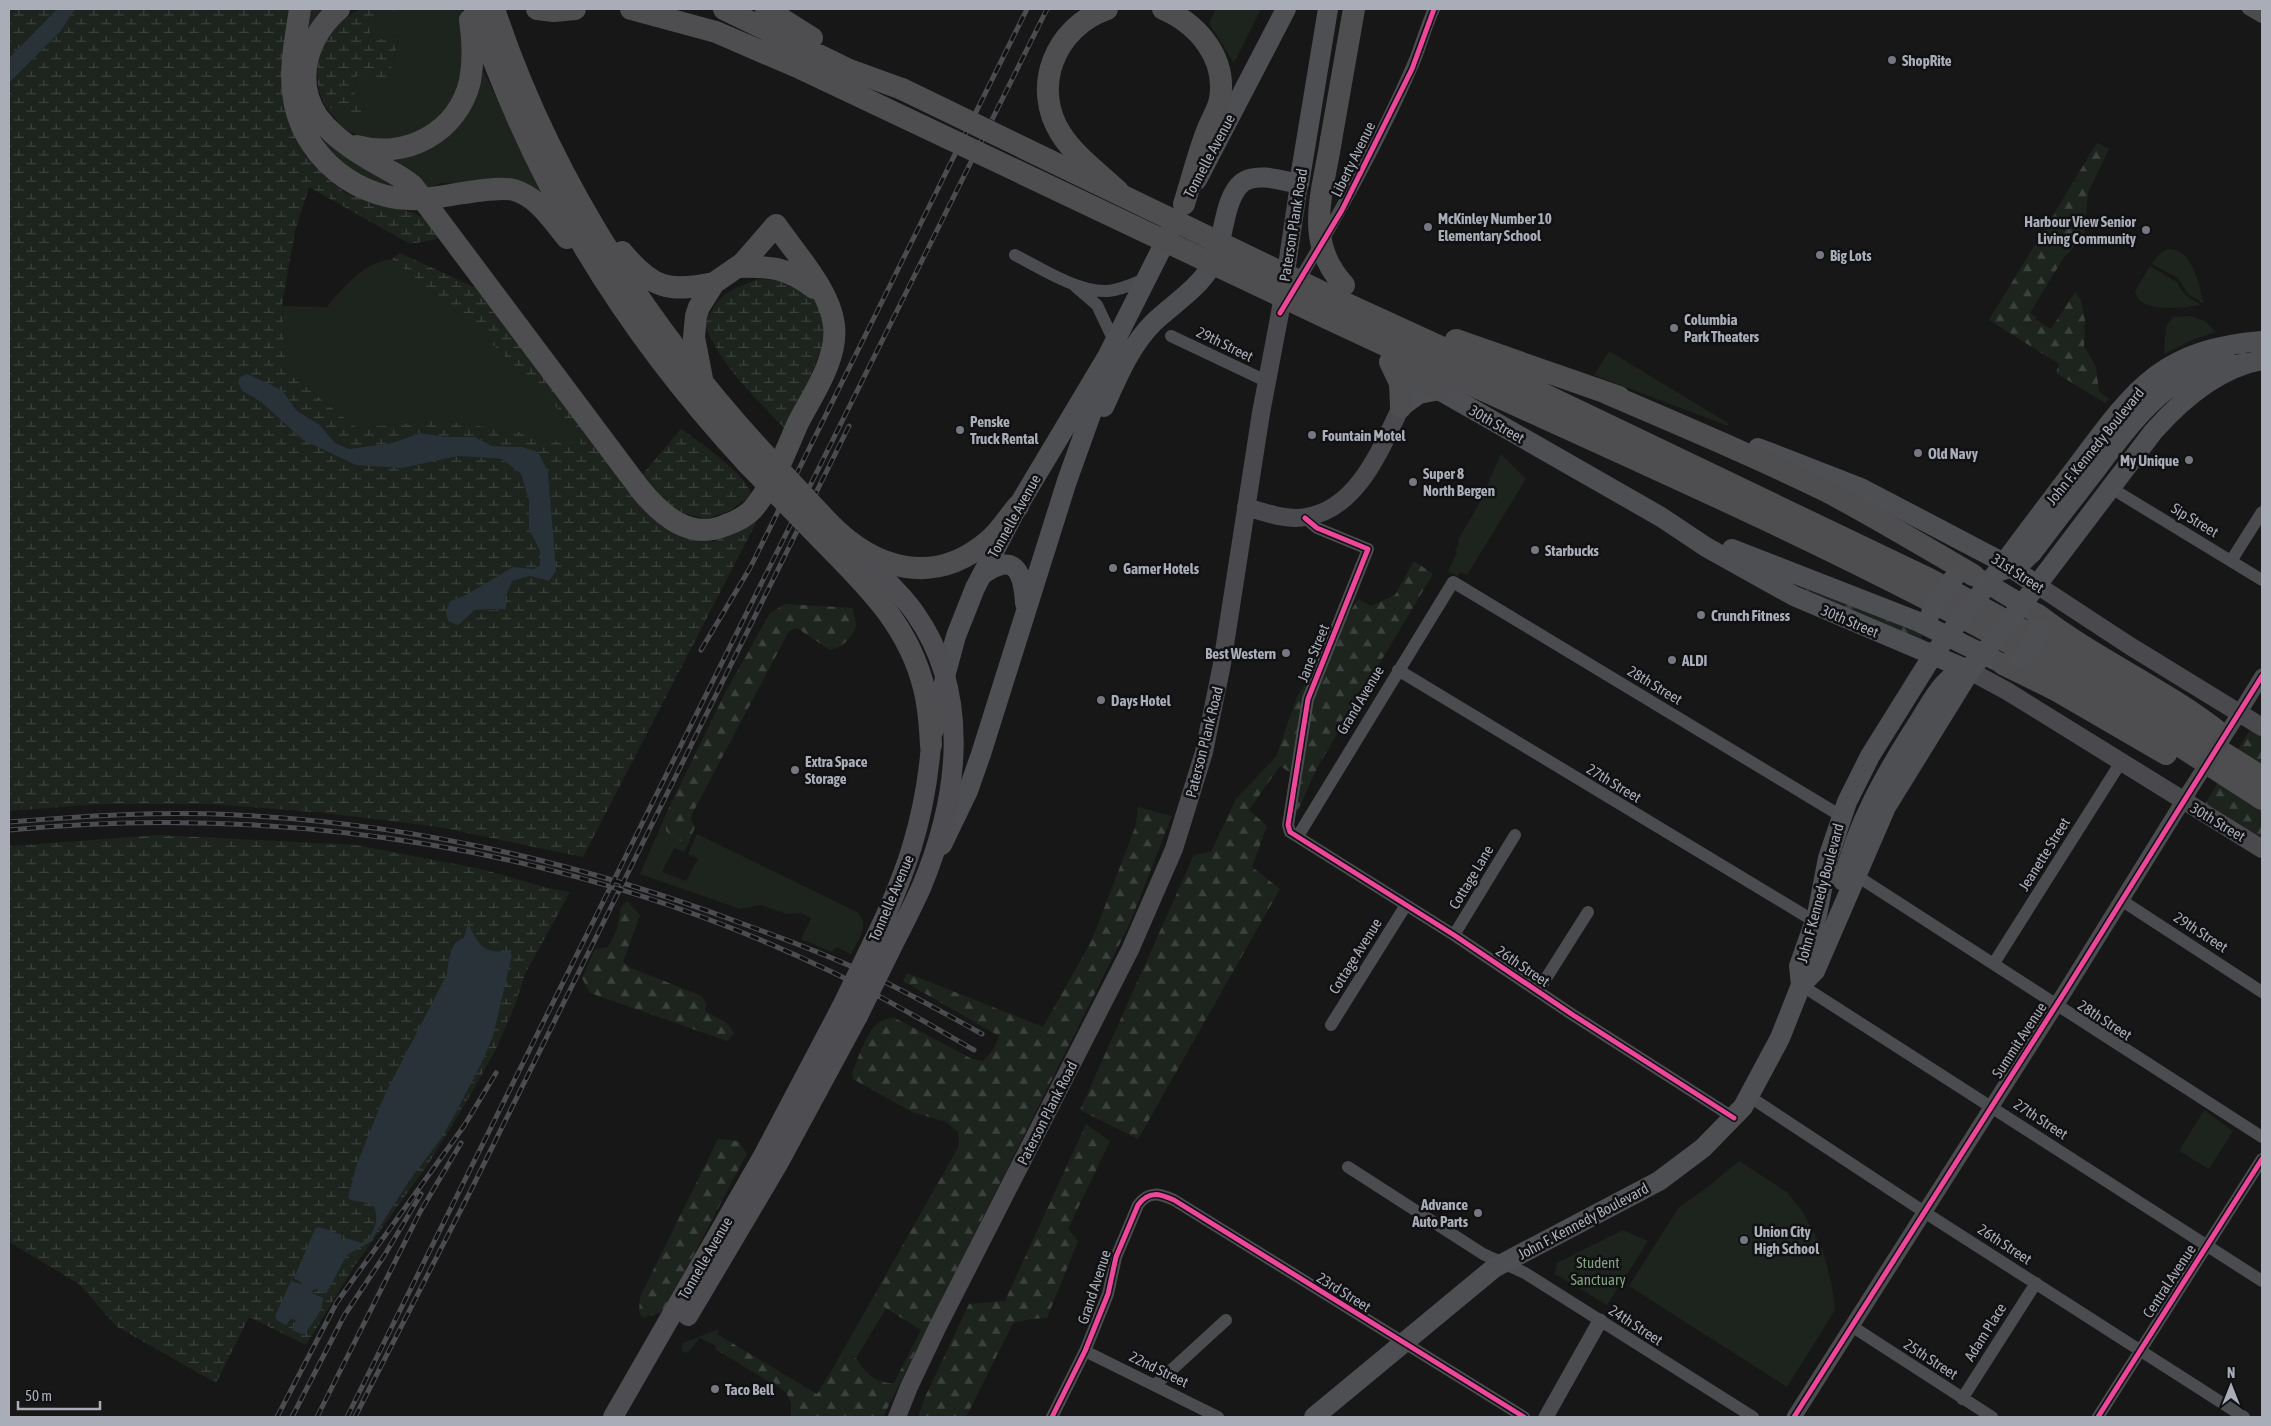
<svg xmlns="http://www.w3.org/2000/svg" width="2271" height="1426" font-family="'Asap Condensed',sans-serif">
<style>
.green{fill:#1d241e}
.forest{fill:url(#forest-firs)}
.wetland{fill:url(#wetland-marsh);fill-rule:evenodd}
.water{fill:#2a3239}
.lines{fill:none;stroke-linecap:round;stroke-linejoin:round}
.minor{stroke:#4b4c50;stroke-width:12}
.tertiary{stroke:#4b4c50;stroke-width:15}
.secondary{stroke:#4a4a4e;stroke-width:18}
.primary{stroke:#4d4f52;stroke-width:20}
.trunk{stroke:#4e4e52;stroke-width:20}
.motorway{stroke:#4e4e51;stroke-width:22}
.rail-casing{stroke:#4b4c4f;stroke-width:5}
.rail{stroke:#111113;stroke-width:3;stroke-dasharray:9;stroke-linecap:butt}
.tertiary-bridge{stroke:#4b4c50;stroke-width:15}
.primary-bridge{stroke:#4d4f52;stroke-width:20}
.trunk-bridge{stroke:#4e4e52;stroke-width:20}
.motorway-bridge{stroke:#4e4e51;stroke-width:22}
.cycleway-casing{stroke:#111113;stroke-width:8}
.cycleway{stroke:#ed469a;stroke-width:5}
.poi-dot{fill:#757880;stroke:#111113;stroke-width:2}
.labels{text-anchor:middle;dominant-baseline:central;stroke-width:5;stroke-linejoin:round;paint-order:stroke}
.poi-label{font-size:15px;font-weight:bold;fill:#a8adb8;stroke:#111113;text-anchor:start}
.street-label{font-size:15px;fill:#a8adb8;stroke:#111113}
.park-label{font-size:15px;fill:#7fa381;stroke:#111113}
</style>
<defs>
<pattern id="forest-firs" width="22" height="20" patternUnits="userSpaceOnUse" patternTransform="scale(1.25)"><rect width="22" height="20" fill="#1d241e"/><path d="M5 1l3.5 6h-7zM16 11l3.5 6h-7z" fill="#3b413d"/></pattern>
<pattern id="wetland-marsh" width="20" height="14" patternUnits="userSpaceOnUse" patternTransform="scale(1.25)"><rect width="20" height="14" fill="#1d241e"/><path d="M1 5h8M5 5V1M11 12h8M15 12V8" fill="none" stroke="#3b413d"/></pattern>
</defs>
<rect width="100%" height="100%" fill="#171717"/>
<path class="green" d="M 305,9 L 329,9 C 293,42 289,102 326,136 C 348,158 379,168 404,187 L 401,192 C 349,183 310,152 299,97 C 294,69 302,37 305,9 Z
M 401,9 L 462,9 L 465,25 L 467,66 L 448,110 L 414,137 L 369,140 L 344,129 L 327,109 L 340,107 L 355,96 L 356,76 L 371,74 L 385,92 L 400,35 L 371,41 L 368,18 Z
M 1216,9 L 1261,9 L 1234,63 L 1209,23 Z
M 484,72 L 548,207 L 501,183 L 441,183 L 426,190 L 389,156 L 401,155 L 479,73 Z
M 2167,249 C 2193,248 2199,285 2204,304 L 2188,294 L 2178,278 L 2152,264 L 2159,254 Z
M 392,259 L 473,325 L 561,412 L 585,451 L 534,434 L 439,420 L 357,428 L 286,371 L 282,306 L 327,307 C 344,286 364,262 392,259 Z
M 2150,266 L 2177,282 L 2181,290 L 2189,298 L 2202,305 C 2185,307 2139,315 2135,291 Z
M 2191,316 L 2205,321 L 2216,332 L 2190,341 L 2164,354 L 2166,326 L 2173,317 Z
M 1609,351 L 1728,423 L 1728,426 L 1594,375 Z
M 1501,454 L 1526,479 L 1467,575 L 1460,572 L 1457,576 L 1448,571 L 1457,553 L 1455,551 L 1459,543 L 1458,540 L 1479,504 Z
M 666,814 C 665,829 675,838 688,844 L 685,852 L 674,848 L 662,872 L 686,881 L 698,859 L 688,854 L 697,834 L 857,912 C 871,925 858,940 851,954 L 836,947 L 832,952 L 801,939 L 811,918 L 801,913 L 787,914 L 760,905 L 740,909 L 640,874 Z
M 2204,1110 L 2233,1131 L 2209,1169 L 2179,1151 Z
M 1739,1161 L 1787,1192 L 1803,1212 L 1823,1251 L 1832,1287 L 1835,1310 L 1787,1387 L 1629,1286 L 1679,1207 L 1709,1186 Z
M 1623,1230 L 1648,1241 L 1607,1305 L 1555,1274 L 1557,1263 Z
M 875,1294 L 879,1304 L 886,1309 L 856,1358 L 849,1357 L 830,1373 Z
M 719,1329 L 717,1334 L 727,1340 L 716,1346 L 700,1338 L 689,1351 L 686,1353 L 682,1351 L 682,1345 L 685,1342 Z"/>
<path class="forest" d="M 2097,143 L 2109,149 L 2088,192 L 2084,236 L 2064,257 L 2030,313 L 2037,317 L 2035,319 L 2051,329 L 2075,292 L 2081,301 L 2085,320 L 2084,346 L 2096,367 L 2099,392 L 2109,399 L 2105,403 L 2056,373 L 2059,364 L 1989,320 Z
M 1414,561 L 1433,574 L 1318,766 L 1294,819 L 1291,773 L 1280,766 L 1249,810 L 1267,826 L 1252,867 L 1280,889 L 1138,1139 L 1080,1110 L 1194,855 L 1211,852 L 1236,799 L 1276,757 L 1297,697 L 1358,599 L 1371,606 L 1395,595 Z
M 1767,572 L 1921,633 L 1922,638 L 1919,642 L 1879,626 Z
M 785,604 L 853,608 C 853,613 856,620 856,625 C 854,637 840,649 830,650 L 797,628 L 789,631 L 692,814 L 691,820 L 695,827 L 688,844 L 676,839 L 666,831 L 666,814 L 725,693 L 770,613 Z
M 2251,728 L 2262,735 L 2262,839 L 2205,804 Z
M 1138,807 L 1172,816 L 1129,925 L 883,1417 L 791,1417 L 791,1403 L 786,1392 L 715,1349 L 716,1346 L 727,1340 L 817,1394 L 830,1373 L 849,1357 L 856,1358 C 865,1373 876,1384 894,1383 L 921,1330 L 879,1304 L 875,1294 L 959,1146 L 958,1132 L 946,1122 L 912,1112 L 853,1079 L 852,1074 C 857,1060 866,1034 877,1024 C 882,1019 889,1018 895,1018 L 972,1059 L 983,1061 L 993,1050 L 999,1036 L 903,981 L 907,973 L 1043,1027 L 1092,940 L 1136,825 Z
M 627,901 L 640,915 L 623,962 L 631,968 L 702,996 L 706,1004 L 705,1011 L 727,1023 L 734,1033 L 727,1041 L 590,993 L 582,978 L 595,949 L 608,947 L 617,930 L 621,907 Z
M 1086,1124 L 1110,1141 L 1068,1229 L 1078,1241 L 1047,1318 L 1031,1319 L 1013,1323 L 966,1417 L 918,1417 L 925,1397 L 969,1304 L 1005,1301 Z
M 718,1139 L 738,1141 L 747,1153 L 667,1306 L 663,1312 L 643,1318 L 639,1312 L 640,1297 Z"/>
<path class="wetland" d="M 9,9 L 57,9 L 9,58 Z
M 75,9 L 293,9 L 285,99 L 303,153 L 345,193 L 414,213 L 435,225 L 437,239 L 410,244 L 309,187 L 295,231 L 282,305 L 286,371 L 357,428 L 439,420 L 534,434 L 585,451 L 561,412 L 473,325 L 392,259 L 400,253 L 485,292 L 603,455 L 661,526 L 713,542 L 757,521 L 583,857 L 439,827 L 326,813 L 213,804 L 99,804 L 9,811 L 9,83 L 60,32 ZM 282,390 L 297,411 L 320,425 L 335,443 L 349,449 L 392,443 L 420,433 L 446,437 L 475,437 L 492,446 L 522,447 L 548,472 L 555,571 L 549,581 L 530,576 L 512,581 L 506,596 L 496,610 L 475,610 L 468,616 L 450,601 L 464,596 L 513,567 L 534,569 L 540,565 L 541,551 L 529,529 L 529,501 L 521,474 L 502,459 L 458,456 L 402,468 L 303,440 L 261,402 L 242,391 Z
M 361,9 L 401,9 L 368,18 L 371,41 L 400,35 L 385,92 L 371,75 L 356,76 L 355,96 L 362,113 L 353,117 L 340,107 L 327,109 C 305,74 323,25 361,9 Z
M 759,279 L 788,281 L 815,297 L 825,315 L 826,338 L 788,432 C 758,400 721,367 705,325 C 717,294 729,290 759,279 Z
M 681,429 C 697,440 749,476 751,495 L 729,511 L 706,519 L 673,510 L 642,475 Z
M 160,835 L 356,845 L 481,869 L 544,887 L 570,892 L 525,974 L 515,1005 L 495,1051 L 464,1106 L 429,1163 L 355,1265 L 306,1345 L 249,1317 L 216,1383 L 116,1326 L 79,1284 L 9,1242 L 9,846 Z"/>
<path class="water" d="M 57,9 L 75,9 L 60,32 L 9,83 L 9,58 Z
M 247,374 L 282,390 L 297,411 L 320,425 L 335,443 L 349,449 L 392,443 L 420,433 L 446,437 L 475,437 L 492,446 L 522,447 L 538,452 L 548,472 L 556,571 L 549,581 L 530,576 L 512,581 L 506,596 L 506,609 L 475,610 L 458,625 L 448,621 L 446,611 L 450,601 L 464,596 L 513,567 L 534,569 L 540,565 L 540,551 L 529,529 L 529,501 L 521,474 L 502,459 L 458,456 L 402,468 L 356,465 L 303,440 L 261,402 L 242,391 L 238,382 L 240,377 Z
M 468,923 C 479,945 482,954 509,951 L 512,955 L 493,1036 L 483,1060 L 454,1116 L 440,1140 L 411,1178 L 370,1242 L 347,1255 L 326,1294 L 316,1289 L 313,1290 L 312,1293 L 323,1298 C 323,1312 312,1323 305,1334 L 301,1334 L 292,1330 L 296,1320 L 291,1319 L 286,1325 L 278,1321 L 275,1316 L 291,1281 L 307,1286 L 294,1278 L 315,1229 L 319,1227 L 342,1235 L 341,1240 L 344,1242 L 349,1239 L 361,1243 C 375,1238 380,1216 373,1204 L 351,1200 L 348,1197 L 357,1164 L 385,1094 L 447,974 C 449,961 450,941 464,938 Z"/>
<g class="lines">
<path class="minor" d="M 2248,9 L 2262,17
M 1015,255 C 1040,268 1079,293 1108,291 C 1121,290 1133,284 1145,279
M 1296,285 C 1339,215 1378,144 1411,69 C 1420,50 1425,28 1434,9
M 1076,287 L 1097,305 L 1114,341
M 1171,336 L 1266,381
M 2111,488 L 2262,580
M 1305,518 L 1317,528 L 1368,549 L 1308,699 L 1288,825 L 1290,832 L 1454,935 L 1573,1015 L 1734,1118
M 2231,561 L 2262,512
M 1398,670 L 1814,921
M 1298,836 L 1453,582 L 1841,816
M 1857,876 L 2262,1137
M 2121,900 L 2262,992
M 1454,935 L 1515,835
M 1994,963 L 2121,762
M 1801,985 L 2262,1281
M 1538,991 L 1588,912
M 1331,1025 L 1406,905
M 1750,1097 L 1935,1219 L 2244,1417
M 1348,1167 L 1483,1254 L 1525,1273 L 1753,1417
M 1853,1327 L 1992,1417
M 1085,1351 L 1218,1417
M 1155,1385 L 1226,1320
M 1962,1399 L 2036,1283
M 1052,1417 L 1085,1351 L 1108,1294 L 1116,1257 L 1138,1205 C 1149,1190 1160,1194 1174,1200 L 1524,1417
M 2098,1417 L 2262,1159"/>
<path class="tertiary" d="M 2235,720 L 2262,676
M 1546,1417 L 1600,1321
M 1794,1417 L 2064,993 L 2188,793"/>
<path class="secondary" d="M 1246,507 C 1265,512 1286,521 1306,517 C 1358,509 1381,448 1401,407
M 2037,585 L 2130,646 L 2262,727
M 1970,671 L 2007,691 L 2262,849
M 897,1417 L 909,1387 L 938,1326 L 1130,950 L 1174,849 L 1204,752 L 1222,664 L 1261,413 L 1280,313 L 1299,184"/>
<path class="primary" d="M 1197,180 L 1286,9
M 2211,372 L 2245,363
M 1104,407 C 1118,376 1130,346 1154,322 C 1173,304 1198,289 1211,266 C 1225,243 1222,198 1243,182 C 1258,172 1283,181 1299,184 L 1328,9
M 1401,407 L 1419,394 L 1439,390 L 1661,517 L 1706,547 L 1794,596 L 1933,655 L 1870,756 L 1847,802 L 1828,858 L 1817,915 L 1799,966 L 1801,985
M 1758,448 L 1861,488 L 2004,563 C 2029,529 2055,495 2080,462 C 2136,387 2163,349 2262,341
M 1732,549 L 1919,622 L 1997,661
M 1997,572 L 2019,565 L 2032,553 C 2053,525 2074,498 2095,471 C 2133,420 2163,380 2225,356
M 982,575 C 1015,551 1023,572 1025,603
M 1973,575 L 2036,613
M 2037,585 L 2153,432 C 2182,399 2219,368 2262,360
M 934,730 L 946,673 L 956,636 L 975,588 L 1018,506 L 1107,357 L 1172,228
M 942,845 L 968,791 L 981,754 L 1067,481 L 1095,403 L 1103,373
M 1843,881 C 1857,823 1886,773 1918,723 C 1932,701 1944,674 1971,666
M 1314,1417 L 1494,1268 L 1659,1181 L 1703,1148 L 1743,1107 L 1780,1038 L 1801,985 L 1815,971 L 1886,807 L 1970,671"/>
<path class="trunk" d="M 856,550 C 875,570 899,590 915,613 C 973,695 958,800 921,888 C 911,910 900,931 889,953
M 872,944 C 905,878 925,820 931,745
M 688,1316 L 778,1164 L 858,1016
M 613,1417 L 763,1156 L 841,1008"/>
<path class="motorway" d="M 300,9 C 296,36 290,64 293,92 C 299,156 360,204 423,199 C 445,197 496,185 514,190 C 538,197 552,220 567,238
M 339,9 C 309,35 293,79 317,116 C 329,132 347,146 364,156 C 380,167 398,173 413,186 L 640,489 C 661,515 690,541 726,525 C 735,522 745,517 752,510 C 773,486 785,452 798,423 C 813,394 838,359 834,325 C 830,290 795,253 776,225 L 743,263 L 714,283 L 699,307 L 696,316 L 694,337 L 703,384
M 475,9 C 534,183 622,328 747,463
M 494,9 C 548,172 642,319 757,446
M 537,9 L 554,11 L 575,9
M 631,9 L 716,32 L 802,69
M 724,9 L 847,69 L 902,89
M 766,9 L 812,38
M 1107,9 C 1055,27 1031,87 1061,134 C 1075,156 1099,173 1118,191
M 1163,9 C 1198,24 1227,58 1220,99 C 1218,110 1211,120 1207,131 C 1198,154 1192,179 1184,204
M 1331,140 L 1354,9
M 357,146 C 406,160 458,132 470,81 C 474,60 473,40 470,20
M 622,252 C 652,288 668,293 714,283
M 738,267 C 770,266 787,267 814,288
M 1336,299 L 1539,392 L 1929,579 L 2058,649 L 2262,777
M 1327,318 C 1545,421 1769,514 1982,628 C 2079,680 2171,740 2262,799
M 1456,340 L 1619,397
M 1390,362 L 1400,383 L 1401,407
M 1396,365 L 1439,390
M 1606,393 C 1680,425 1755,456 1828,492 C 1877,518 1925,547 1973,575
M 829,523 C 875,570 934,587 988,541 C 1000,532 1008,517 1018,506
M 822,540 C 867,586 908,624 924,688 C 929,707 930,726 931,745
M 2038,615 C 2095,659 2163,688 2220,733
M 2003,664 L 2054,689 L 2166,754"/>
<g class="rail-casing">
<path id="rail" d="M 701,650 L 750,568 L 1027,9
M 9,822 C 85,816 161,811 237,815 C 409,823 577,862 738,922 C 787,940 836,958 883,981 C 917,998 950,1016 982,1034
M 9,830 C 290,803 577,849 832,972 C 880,995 927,1023 974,1050
M 277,1417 L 337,1302 L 464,1126 L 496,1073
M 292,1417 L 344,1316 L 384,1256 L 421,1194
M 317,1417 L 420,1212 L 461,1143
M 347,1417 L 1047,9
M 355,1417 L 473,1186 L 849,426"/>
</g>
<use href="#rail" class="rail"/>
<path class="tertiary-bridge" d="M 2188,793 L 2235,720"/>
<path class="primary-bridge" d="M 2004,563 L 2037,585 L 1970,671 L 1933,655 Z
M 1931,613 L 1936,601 L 1954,578
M 2019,659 L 2028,652 L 2040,628"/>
<path class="trunk-bridge" d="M 841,1008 L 872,944
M 858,1016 L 889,953"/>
<path class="motorway-bridge" d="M 802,69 L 1327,318
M 902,89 L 1336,299
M 1331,140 C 1323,193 1303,241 1344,285
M 757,446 L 829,523
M 747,463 L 822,540"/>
<g class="cycleway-casing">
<path id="cycleway" d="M 1280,313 L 1342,210 L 1412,69 L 1434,9
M 1305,518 L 1317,528 L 1368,549 L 1308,699 L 1288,825 L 1290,832 L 1454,935 L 1573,1015 L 1734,1118
M 1052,1417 L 1085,1351 L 1108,1294 L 1116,1257 L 1138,1205 C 1149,1190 1160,1194 1174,1200 L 1524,1417
M 1794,1417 L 2064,993 L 2262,676
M 2098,1417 L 2262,1159"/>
</g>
<use href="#cycleway" class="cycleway"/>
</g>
<g class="poi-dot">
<circle cx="1892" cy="60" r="5"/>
<circle cx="1428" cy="227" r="5"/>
<circle cx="2146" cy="230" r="5"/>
<circle cx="1820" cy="255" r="5"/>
<circle cx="1674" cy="328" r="5"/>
<circle cx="960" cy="430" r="5"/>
<circle cx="1312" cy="435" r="5"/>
<circle cx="1918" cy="453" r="5"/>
<circle cx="2189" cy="460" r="5"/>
<circle cx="1413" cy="482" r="5"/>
<circle cx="1535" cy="550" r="5"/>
<circle cx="1113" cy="568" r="5"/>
<circle cx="1701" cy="615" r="5"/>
<circle cx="1286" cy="653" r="5"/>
<circle cx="1672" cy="660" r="5"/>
<circle cx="1101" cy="700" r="5"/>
<circle cx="795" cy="770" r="5"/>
<circle cx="1478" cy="1213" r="5"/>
<circle cx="1744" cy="1240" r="5"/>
<circle cx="715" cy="1389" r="5"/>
</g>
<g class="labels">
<g class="poi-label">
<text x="1902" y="60">ShopRite</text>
<text x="1438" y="218">McKinley Number 10<tspan x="1438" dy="17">Elementary School</tspan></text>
<text x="2136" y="221" text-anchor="end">Harbour View Senior<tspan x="2136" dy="17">Living Community</tspan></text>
<text x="1830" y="255">Big Lots</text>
<text x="1684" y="319">Columbia<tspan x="1684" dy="17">Park Theaters</tspan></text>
<text x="970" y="421">Penske<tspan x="970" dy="17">Truck Rental</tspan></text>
<text x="1322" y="435">Fountain Motel</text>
<text x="1928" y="453">Old Navy</text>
<text x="2179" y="460" text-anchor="end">My Unique</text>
<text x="1423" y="473">Super 8<tspan x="1423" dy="17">North Bergen</tspan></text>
<text x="1545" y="550">Starbucks</text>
<text x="1123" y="568">Garner Hotels</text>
<text x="1711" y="615">Crunch Fitness</text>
<text x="1276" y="653" text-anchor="end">Best Western</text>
<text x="1682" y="660">ALDI</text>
<text x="1111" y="700">Days Hotel</text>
<text x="805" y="761">Extra Space<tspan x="805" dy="17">Storage</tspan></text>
<text x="1468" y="1204" text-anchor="end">Advance<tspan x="1468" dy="17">Auto Parts</tspan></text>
<text x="1754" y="1231">Union City<tspan x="1754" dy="17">High School</tspan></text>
<text x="725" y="1389">Taco Bell</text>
</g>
<g class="street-label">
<text transform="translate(1209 156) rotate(-62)">Tonnelle Avenue</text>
<text transform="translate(1353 159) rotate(-64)">Liberty Avenue</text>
<text transform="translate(1293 225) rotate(-81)">Paterson Plank Road</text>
<text transform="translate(1225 344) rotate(26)">29th Street</text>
<text transform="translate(1497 424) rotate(30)">30th Street</text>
<text transform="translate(2095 446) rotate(-51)">John F. Kennedy Boulevard</text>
<text transform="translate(1014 516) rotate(-61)">Tonnelle Avenue</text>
<text transform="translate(2195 520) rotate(31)">Sip Street</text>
<text transform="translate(2018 573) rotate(33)">31st Street</text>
<text transform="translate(1850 621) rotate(23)">30th Street</text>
<text transform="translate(1313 653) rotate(-68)">Jane Street</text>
<text transform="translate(1655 685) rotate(31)">28th Street</text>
<text transform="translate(1360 700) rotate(-59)">Grand Avenue</text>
<text transform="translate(1204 742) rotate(-76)">Paterson Plank Road</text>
<text transform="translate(1614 783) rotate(31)">27th Street</text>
<text transform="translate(2218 822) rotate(31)">30th Street</text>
<text transform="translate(2044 854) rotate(-58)">Jeanette Street</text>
<text transform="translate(1471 877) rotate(-59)">Cottage Lane</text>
<text transform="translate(1820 893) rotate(-75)">John F Kennedy Boulevard</text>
<text transform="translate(891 898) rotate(-67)">Tonnelle Avenue</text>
<text transform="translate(2201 932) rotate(33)">29th Street</text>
<text transform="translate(1355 956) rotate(-58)">Cottage Avenue</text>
<text transform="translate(1523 966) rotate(34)">26th Street</text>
<text transform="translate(2105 1020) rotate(33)">28th Street</text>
<text transform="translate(2019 1040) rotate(-57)">Summit Avenue</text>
<text transform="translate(1047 1113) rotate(-63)">Paterson Plank Road</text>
<text transform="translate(2041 1119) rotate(33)">27th Street</text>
<text transform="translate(1583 1221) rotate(-28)">John F. Kennedy Boulevard</text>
<text transform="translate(2005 1244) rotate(33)">26th Street</text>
<text transform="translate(705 1258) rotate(-60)">Tonnelle Avenue</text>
<text transform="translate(2169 1281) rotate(-57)">Central Avenue</text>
<text transform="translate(1094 1287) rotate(-72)">Grand Avenue</text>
<text transform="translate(1344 1292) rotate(32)">23rd Street</text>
<text transform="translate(1636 1325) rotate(33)">24th Street</text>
<text transform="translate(1985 1332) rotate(-58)">Adam Place</text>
<text transform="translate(1931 1359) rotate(33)">25th Street</text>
<text transform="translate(1159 1369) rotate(26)">22nd Street</text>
</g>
<g class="park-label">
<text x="1598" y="1262">Student<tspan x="1598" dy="17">Sanctuary</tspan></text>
</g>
</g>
<rect width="2271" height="1426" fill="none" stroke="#a8adb8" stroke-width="20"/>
<g transform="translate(2231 1386)" stroke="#111113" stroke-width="4" paint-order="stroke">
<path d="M0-4L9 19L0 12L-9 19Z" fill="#a8adb8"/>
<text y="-8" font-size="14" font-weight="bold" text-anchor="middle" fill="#a8adb8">N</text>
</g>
<path d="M18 1401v8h82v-8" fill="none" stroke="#a8adb8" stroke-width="2.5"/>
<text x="25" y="1401" font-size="15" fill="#a8adb8" stroke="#111113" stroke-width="4" paint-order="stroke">50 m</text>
</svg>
